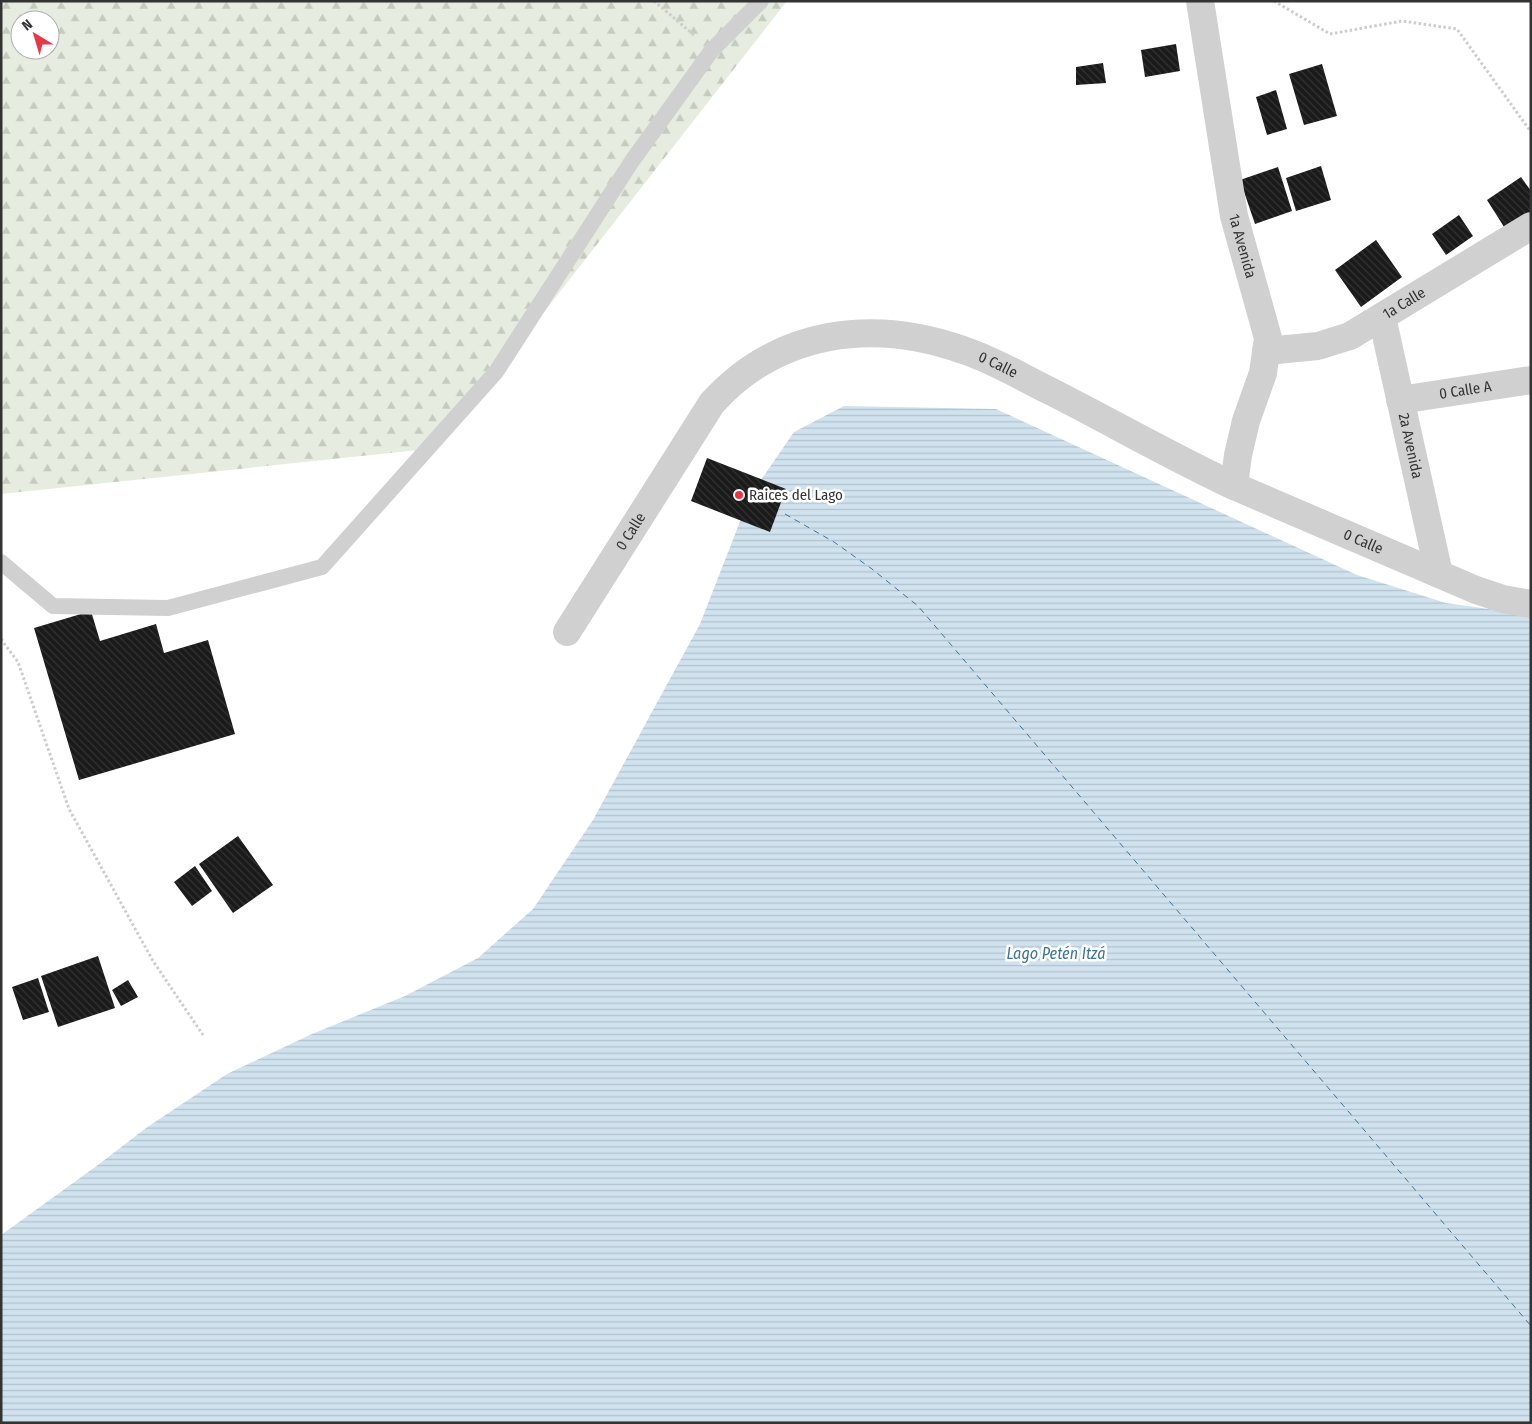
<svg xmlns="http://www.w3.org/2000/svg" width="1532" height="1424" font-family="'Fira Sans Condensed',sans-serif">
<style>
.forest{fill:url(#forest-firs);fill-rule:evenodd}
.water{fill:url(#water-rules)}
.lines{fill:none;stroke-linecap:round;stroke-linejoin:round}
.ferry{stroke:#3f7597;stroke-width:1;stroke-dasharray:6 5;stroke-linecap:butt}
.building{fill:url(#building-back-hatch)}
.path{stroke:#cdcdcd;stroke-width:3;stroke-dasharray:2.5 2.5;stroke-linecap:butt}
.service{stroke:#d0d0d0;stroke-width:16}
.minor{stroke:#d0d0d0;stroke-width:28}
.poi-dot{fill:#e63946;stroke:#fff;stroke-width:2}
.labels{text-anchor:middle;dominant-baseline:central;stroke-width:5;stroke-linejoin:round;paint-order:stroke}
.street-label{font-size:15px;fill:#333;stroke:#fff}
.poi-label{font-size:15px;fill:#333;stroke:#fff;text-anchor:start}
.water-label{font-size:16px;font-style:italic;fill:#3f7597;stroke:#fff}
</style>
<defs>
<pattern id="forest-firs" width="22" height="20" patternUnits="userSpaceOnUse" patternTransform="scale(1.25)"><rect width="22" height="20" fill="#e6ecdf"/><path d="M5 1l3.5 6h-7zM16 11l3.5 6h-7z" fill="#c6cbc0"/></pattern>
<pattern id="water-rules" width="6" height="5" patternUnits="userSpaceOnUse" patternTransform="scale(1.25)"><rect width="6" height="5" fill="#cfe2ee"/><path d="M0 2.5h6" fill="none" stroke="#b2c2cd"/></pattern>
<pattern id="building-back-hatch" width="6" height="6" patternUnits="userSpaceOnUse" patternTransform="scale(1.25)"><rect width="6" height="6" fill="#1a1a1a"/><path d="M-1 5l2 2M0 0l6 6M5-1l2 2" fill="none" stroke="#333"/></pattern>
</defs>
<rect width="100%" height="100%" fill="#fff"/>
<path class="forest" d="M 1,1 L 787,1 L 438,448 L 1,494 ZM 20,20 L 50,20 L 50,50 L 20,50 Z"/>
<path class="water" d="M 844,406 L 996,409 L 1357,575 L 1446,603 L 1531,615 L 1531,1423 L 1,1423 L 1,1235 L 98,1165 L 146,1128 L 227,1074 L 312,1034 L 405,996 L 478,958 L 533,909 L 593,820 L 700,624 L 750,496 L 794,432 Z"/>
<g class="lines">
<path class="ferry" d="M 785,514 L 834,542 L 872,569 L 918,606 L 1531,1326"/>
</g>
<path class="building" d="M 1176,44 L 1180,71 L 1145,77 L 1141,50 Z
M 1103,63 L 1106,83 L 1076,85 L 1076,67 Z
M 1322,64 L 1337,116 L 1304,125 L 1289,74 Z
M 1276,90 L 1287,129 L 1267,135 L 1256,97 Z
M 1321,166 L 1331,200 L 1296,211 L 1286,178 Z
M 1278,167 L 1292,211 L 1255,224 L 1240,180 Z
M 1521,177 L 1531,191 L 1531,213 L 1506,230 L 1487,200 Z
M 1459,215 L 1473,236 L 1446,255 L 1432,234 Z
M 1376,240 L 1402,277 L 1361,307 L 1335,270 Z
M 707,458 L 786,489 L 770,532 L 691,501 Z
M 91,611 L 100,641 L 156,624 L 164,653 L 208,640 L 235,734 L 79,780 L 34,628 Z
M 238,836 L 273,885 L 233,913 L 199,864 Z
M 195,866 L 212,891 L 192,906 L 174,882 Z
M 98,956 L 115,1008 L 58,1027 L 41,976 Z
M 38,978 L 49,1012 L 23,1020 L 12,987 Z
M 128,980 L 138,997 L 121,1006 L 112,990 Z"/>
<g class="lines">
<path class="path" d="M 654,1 L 694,35
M 1274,1 L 1330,34 L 1402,21 L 1457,29 L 1531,132
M 1,639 L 18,662 L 69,809 L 153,961 L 203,1035"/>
<path class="service" d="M 1,562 L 53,606 L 168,608 L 322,567 L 496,372 L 632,161 L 712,50 L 761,1"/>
<g class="minor">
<path id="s1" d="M 1200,1 L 1234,216 L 1268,338 L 1263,373 L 1246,421 L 1238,455 L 1234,486"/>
<path id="s2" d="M 1382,317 L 1439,574"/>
<path id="s3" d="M 1266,351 L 1318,346 L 1350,336 L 1531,226"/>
<path id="s4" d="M 1400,400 L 1531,380"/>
<path id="s5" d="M 567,632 L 712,403 C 778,330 873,318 963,350 C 994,360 1023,378 1052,392 C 1113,423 1172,457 1234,486 L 1476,590 L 1503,599 L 1531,604"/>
</g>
</g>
<circle class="poi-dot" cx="739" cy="495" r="5"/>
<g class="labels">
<g class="street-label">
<text stroke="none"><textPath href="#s1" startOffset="249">1a Avenida</textPath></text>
<text stroke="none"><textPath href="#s3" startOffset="149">1a Calle</textPath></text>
<text stroke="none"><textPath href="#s5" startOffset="582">0 Calle</textPath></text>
<text stroke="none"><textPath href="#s4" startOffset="66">0 Calle A</textPath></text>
<text stroke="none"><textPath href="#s2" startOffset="132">2a Avenida</textPath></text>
<text stroke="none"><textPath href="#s5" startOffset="119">0 Calle</textPath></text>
<text stroke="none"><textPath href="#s5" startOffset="988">0 Calle</textPath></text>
</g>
<g class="poi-label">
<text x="749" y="495">Raices del Lago</text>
</g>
<g class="water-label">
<text x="1056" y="953">Lago Petén Itzá</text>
</g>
</g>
<rect width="1532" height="1424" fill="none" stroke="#333333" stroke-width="5"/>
<g transform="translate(35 35) rotate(322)"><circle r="24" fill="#ffffff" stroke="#adadad"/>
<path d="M0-4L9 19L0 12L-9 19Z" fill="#e63946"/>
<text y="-8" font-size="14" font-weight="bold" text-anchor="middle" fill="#333333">N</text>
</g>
</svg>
